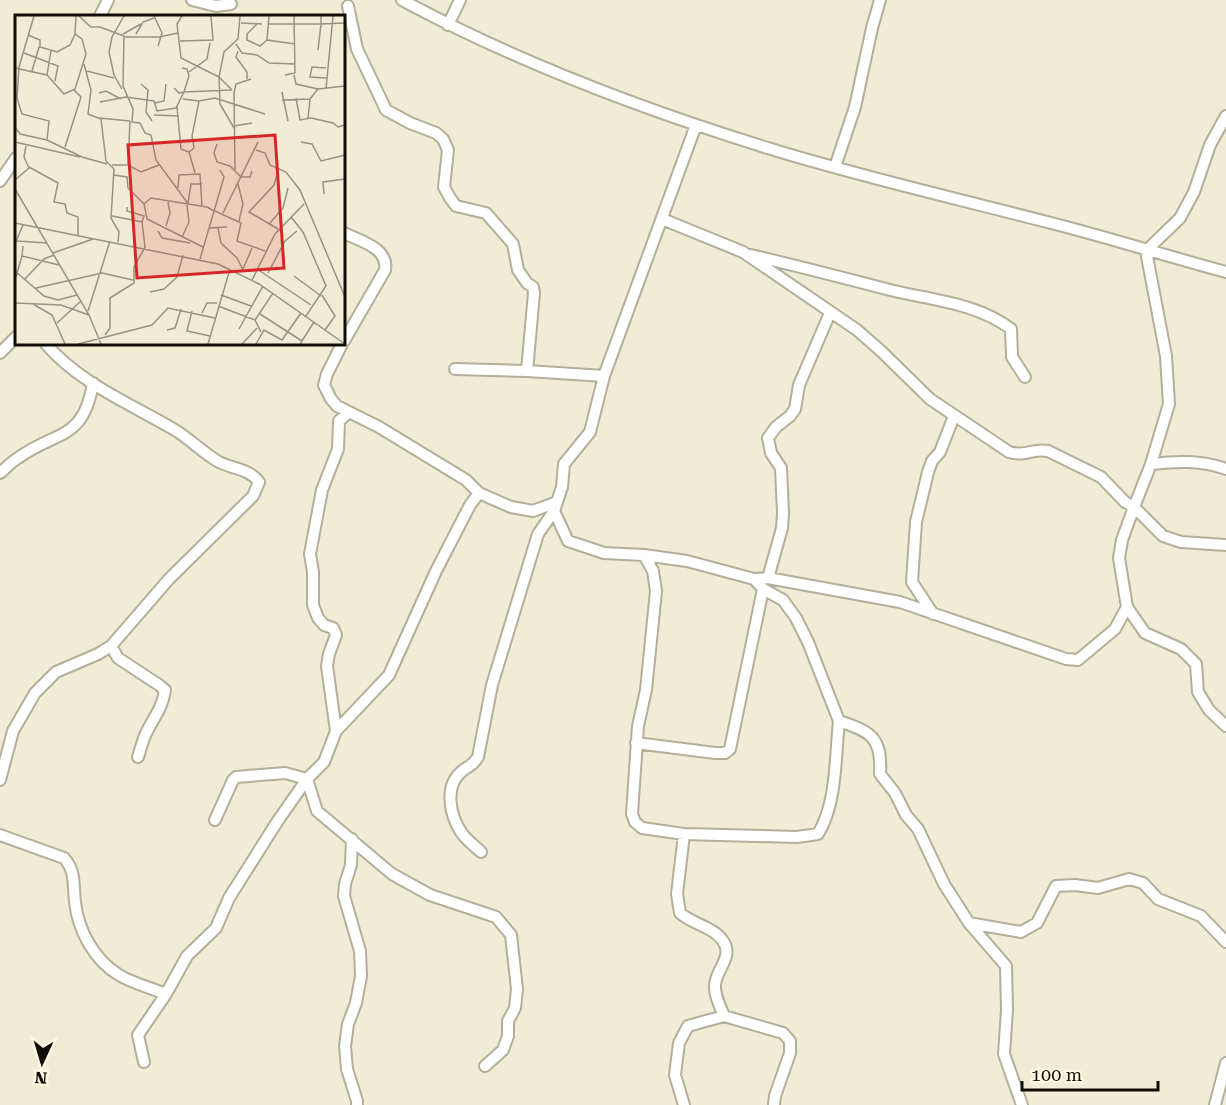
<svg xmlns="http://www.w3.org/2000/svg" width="1226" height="1105" font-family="'Roboto Serif',serif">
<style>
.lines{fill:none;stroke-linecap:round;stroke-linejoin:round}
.minor-casing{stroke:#b4af9a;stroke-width:14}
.minor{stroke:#fff;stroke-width:10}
.inset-road{fill:none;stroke:#979383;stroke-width:1.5}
.view{fill:#d62828;fill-opacity:0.15;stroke:#d62828;stroke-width:3}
.inset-edge{fill:none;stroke:#100e07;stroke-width:3}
</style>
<rect width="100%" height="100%" fill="#f1ecd5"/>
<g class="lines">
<g class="minor-casing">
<path id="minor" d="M 192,0 L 216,6 L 231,4
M 402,0 C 519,63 644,110 771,149 C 862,177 955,198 1047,222 C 1107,237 1166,256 1226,272
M 348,6 L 357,49 L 386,110 L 410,123 L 436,133 L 443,139 L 448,150 L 444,187 L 450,198 L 456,206 L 486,213 L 513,244 L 518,270 L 527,283 L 533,287 L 534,293 L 527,371
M 100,16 L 108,0
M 448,25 L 460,0
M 835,167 L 855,107 L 872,28 L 880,0
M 0,181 L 16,158
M 662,219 L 743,252 L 857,330 L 881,351 L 930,399 L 1009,452 C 1027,457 1032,448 1048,451 L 1101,477 L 1125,502 L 1134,507 L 1122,540 L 1119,558 L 1127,607 L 1145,633 L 1181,649 L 1196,664 L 1198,692 L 1209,710 L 1226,726
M 344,233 C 360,241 389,248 385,270 L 344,341
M 751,255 C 797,266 844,278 890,290 C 931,300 977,303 1011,329 L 1012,357 L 1025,377
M 342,344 L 327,374 L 324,385 L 331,399 L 337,406 L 379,427 L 466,480 L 479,493 L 511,507 L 533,511 L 557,502
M 0,353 L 16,337
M 455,369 L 527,371 L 604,376
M 1151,464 L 1169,404 L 1166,356 L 1146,251 L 1180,218 L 1194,192 L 1210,145 L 1226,116
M 1226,469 C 1201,460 1177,461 1151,464 L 1134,507 L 1163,536 L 1181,542 L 1226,545
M 0,473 C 6,468 11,462 18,458 C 56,430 83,442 93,383
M 554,511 L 568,541 L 604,553 L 644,555 L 687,561 L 754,579 L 768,578 L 900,602 L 1066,659 L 1078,660 L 1115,629 L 1127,607
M 644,555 L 653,571 L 656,591 L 646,690 L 638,726 L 632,814 L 635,822 L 642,828 L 684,834 L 797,837 L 818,834 C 837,803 835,758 839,721
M 768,578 L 782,528 L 783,513 L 781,468 L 771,453 L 768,438 L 776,427 L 790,416 L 795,409 L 799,385 L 830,313
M 754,579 L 763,589 L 783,600 L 796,618 L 808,642 L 839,721 C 872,732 882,738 880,774 L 895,793 L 906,815 L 918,829 L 944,884 L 969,923 L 1006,966 L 1007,1010 L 1004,1054 L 1022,1105
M 933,614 L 912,582 L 916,522 L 928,472 L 932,461 L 940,452 L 954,416
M 111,646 L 118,658 L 159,685 L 165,690 C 162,711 151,720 144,738 C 142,744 140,750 138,757
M 336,731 L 327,666 L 329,654 L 336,635 L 333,628 L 324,625 L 318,618 L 313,605 L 313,572 L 310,554 L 322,490 L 338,449 L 339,421 L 349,412
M 636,743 L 715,753 L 725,753 L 730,749 L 763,589
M 0,780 L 13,731 L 35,693 L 56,672 L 98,654 L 111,646 L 169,579 L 253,496 L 259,482 C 250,469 233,469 219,462 C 203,453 190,439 175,430 C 131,404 79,383 46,344
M 215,820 L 233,780 L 236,777 L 285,773 L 307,779 L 317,811 L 392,874 L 430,895 L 496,917 L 511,935 L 517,989 L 515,1008 L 508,1021 L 508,1036 L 503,1050 L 485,1066
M 684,834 L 677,894 L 680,913 C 692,924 714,927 723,941 C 733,955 719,967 716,980 C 712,991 720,1006 724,1016 L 783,1033 L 790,1041 L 790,1053 L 775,1096 L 774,1105
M 0,835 L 64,858 C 76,871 73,886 75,902 C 78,930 94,960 119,975 C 132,983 151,988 166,994
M 352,839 L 351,865 L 345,884 L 344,896 L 360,951 L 361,976 L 356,1003 L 348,1024 L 345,1046 L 347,1069 L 357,1101 L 357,1105
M 481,852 C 475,846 466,840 461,832 C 450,815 444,787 461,772 C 469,765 472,767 478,757 L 492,685 L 538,534 L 554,511 L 562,487 L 564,464 L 590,432 L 604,376 L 696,125
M 969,923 L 1021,932 L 1037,923 L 1056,886 L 1075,885 L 1098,888 L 1129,879 L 1143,883 L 1158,899 L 1201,916 L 1226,942
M 144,1062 L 138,1035 L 166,994 L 187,956 L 216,928 L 229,898 L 277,822 L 307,779 L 324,762 L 336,731 L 389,675 L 436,571 L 470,505 L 479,493
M 684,1105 L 675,1075 L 679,1043 L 688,1026 L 724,1016
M 1215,1105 L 1226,1063"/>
</g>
<use href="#minor" class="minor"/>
</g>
<g transform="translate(15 15)">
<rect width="330" height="330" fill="#f1ecd5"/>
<path class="inset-road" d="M 19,1 L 4,52 L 2,83 L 7,99 L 34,106 L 32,125M 64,1 L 76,12 L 85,12 L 109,21 L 108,71 L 118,94 L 117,107 L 125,108 L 130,118 L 136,120 L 141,145 L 174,190M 139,1 L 147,18 L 143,31M 167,1 L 162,9 L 166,43 L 204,62 L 205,89 L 219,113M 254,1 L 252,25 L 280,29M 226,8 L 247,9M 242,9 L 232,19 L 232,25 L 245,31 L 252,25M 254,9 L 306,9 L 306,1M 108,19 L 126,9M 121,19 L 128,7 L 139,3M 13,20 L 25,25 L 25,32 L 42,37 L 55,30 L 60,19M 110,22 L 144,22 L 163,18M 165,26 L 198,25 L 196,1M 221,29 L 227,38 L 242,40 L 254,48 L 280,49M 303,35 L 306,9 L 330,8M 223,36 L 221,42 L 232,57 L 232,64M 9,38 L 43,51 L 40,66M 69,49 L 76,75 L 73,99 L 86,104 L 91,146 L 99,154 L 96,203 L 104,217 L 103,227M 0,53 L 32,60 L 36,36M 311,53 L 297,52 L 295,62 L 311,63M 17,56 L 24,32M 72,56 L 99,63M 174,57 L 192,44 L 195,28M 32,60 L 49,79 L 60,74 L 71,39 L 67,24 L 60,19 L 61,1M 270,60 L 280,58 L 279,1M 279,60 L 281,69 L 303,74M 126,69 L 133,75 L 131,97 L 137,106M 159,73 L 164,78 L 169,77 L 174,61 L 172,54 L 167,53M 107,74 L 99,60 L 94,37 L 97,22 L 109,1M 311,74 L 318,1M 217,75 L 204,62 L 209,37 L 223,24 L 225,1M 267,77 L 273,106M 84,78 L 91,76 L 106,84M 281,83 L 285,105 L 296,103 L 318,108 L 323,112 L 330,110M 168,84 L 184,86 L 200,83 L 250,99M 267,85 L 295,84 L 303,74 L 330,71M 85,87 L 111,82 L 139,86 L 142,96 L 161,93 L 169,77 L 217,75M 140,88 L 149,86 L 151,69M 162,92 L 166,134 L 174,137 L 180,158M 139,100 L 164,101M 84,103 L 115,106M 293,104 L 295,84M 219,111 L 237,108M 0,112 L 5,119 L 32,125 L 67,142 L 92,149M 0,127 L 65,142M 286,127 L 297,129 L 306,146 L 330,140M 202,129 L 199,138 L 202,147 L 215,151 L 226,162 L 235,162 L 237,156M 50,132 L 66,82 L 59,75M 241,135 L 250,138 L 255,150 L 271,157 L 285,175 L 330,282M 174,137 L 179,133 L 177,121 L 184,86M 113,149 L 115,106M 97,150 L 113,150 L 126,157 L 144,150M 14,152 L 43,168 L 39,187 L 50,189 L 52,198 L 63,202 L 63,220M 220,155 L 219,78 L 221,69 L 236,64M 99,160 L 112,162 L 113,173 L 129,189M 0,165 L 14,153 L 9,142 L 11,131M 223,169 L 228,189 L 224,206M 163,173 L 164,160 L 185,159 L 187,192M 0,174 L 74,300 L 86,329M 309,179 L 308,167 L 330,164M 173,188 L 176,169 L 187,169M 200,196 L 226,208 L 222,226 L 250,236M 208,198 L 243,127M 97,201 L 127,207 L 129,201 L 112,196 L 112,192M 276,202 L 288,217 L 311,271 L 291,301M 0,208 L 203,249 L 244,269 L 330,329M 255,208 L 268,193 L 273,173M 151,211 L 155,198 L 153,187M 194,213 L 212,212M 203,213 L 206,228 L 222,243 L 228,255M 263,214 L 234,197 L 259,170 L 264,153M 143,216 L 147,223 L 175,228M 167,222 L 174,207 L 172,190M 2,226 L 32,228M 0,229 L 8,210M 8,231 L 7,241 L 44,250M 188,232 L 132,204 L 129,189 L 136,183 L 192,192 L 199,196M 38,238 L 78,224M 185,244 L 209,162 L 205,155M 228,254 L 237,233M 242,254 L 296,290M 0,256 L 29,281 L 43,285 L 62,280M 253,258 L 270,226 L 282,216M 279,261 L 306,281M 10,264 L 29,244 L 39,240M 0,265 L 7,241M 237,265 L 260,219 L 289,189M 21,273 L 87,258 L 118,265M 135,277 L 149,274 L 162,262 L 168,240M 206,280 L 236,291M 307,280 L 320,301 L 310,315M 0,288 L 46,290 L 74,300M 18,289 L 37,300 L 50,329M 203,291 L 240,305M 73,296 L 95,226M 177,296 L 172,316 L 195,321M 187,298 L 192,288 L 202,288M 245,299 L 287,326M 42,308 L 66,286M 224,314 L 248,271M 152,315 L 160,313 L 166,294M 246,317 L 240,305 L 258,278M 90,320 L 95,313 L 95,283 L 119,268 L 119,252 L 130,232 L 127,207M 63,329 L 137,310 L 153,293 L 200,303M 193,329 L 215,254M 227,329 L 242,313M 241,329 L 249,315 L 267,325 L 286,298M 285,329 L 299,307"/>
<path class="view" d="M 260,120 L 269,253 L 122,263 L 113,130 Z"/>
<rect width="330" height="330" class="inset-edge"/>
</g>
<g transform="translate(42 1063) rotate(184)" stroke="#fff9e2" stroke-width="4.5" paint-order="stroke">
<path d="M0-4.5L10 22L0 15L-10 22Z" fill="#100e07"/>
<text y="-9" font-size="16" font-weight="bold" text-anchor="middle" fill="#100e07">N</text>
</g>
<path d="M1022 1081v9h136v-9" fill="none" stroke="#100e07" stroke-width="3"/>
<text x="1031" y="1081" font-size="18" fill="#100e07" stroke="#fff9e2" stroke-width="4.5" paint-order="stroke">100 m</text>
</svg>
